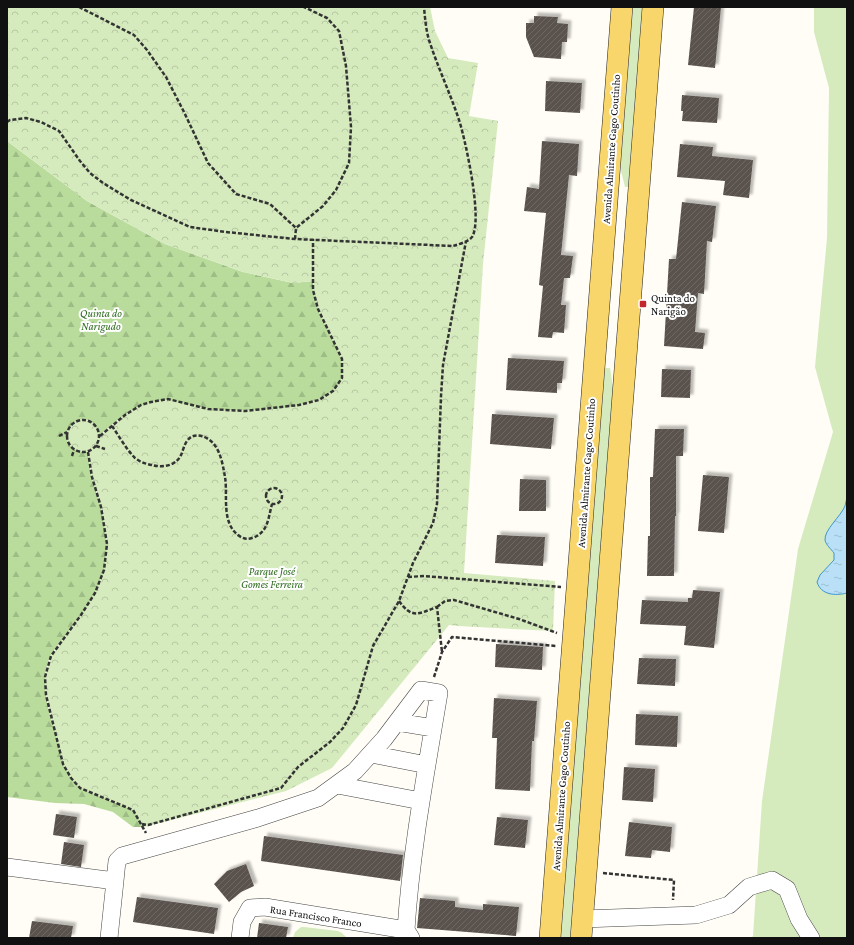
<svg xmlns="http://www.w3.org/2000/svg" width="854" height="945" font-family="'Crimson Pro',serif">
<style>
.grass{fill:#d5ebbd}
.forest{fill:url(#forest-firs)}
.park{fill:url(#park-crowns)}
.water{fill:url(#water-ripples);stroke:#3f96cf}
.building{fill:url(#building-hatch);filter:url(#shadow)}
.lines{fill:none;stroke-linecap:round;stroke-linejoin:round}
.minor-casing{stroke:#444;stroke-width:18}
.major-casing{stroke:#222;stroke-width:22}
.path{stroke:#333;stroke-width:2.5;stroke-dasharray:4 2;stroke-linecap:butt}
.minor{stroke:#fff;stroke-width:17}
.major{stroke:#f9d66b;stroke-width:21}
.poi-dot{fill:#c4262e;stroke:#fff;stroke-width:1.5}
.labels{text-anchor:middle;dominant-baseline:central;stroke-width:4;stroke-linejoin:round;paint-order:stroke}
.street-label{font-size:11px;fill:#111;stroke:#fff}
.poi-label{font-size:11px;fill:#111;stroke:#fff;text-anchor:start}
.park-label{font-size:11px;font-style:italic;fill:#2f6b1f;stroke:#fff}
</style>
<defs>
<pattern id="forest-firs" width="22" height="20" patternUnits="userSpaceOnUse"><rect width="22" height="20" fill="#b9dc9c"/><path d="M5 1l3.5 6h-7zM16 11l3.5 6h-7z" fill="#9ebc85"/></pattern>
<pattern id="park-crowns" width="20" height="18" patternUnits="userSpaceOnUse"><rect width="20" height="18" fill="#d5ebbd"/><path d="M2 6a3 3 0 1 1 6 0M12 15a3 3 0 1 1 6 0" fill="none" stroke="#b6c8a1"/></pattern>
<pattern id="water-ripples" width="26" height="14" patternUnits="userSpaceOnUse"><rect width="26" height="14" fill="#b9e0f7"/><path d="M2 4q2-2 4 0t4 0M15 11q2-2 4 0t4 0" fill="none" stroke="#9ebfd3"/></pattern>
<pattern id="building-hatch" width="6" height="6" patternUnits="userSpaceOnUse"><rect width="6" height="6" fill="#5a524d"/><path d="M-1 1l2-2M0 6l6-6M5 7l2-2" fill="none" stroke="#6d6662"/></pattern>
<filter id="shadow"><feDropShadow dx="3.5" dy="-3.5" stdDeviation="1" flood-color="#0004"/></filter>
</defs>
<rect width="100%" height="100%" fill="#fffdf5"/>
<path class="grass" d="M 633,7 L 642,7 L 628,187 L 625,187 L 621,171 L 621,162 Z
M 814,7 L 847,7 L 847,938 L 751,938 L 753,936 L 762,801 L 798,549 L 833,432 L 815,367 L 827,238 L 829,88 L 814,32 Z
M 605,368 L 610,368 L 613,388 L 570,938 L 561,938 Z
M 301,927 L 304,927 L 338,931 L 342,933 L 347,938 L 293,938 L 295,932 Z"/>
<path class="forest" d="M 7,141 L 87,201 L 165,244 L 243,272 L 293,283 L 313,281 C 313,294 318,309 324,322 C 330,337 348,361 342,378 C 330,414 239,412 209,409 C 202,408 195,406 188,405 C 180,404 172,404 164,403 C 159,403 154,401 149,403 C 125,409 100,436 81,452 L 88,452 C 89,461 90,470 92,479 C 101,508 113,540 104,571 C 97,597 79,617 64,638 C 59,644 54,649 51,655 C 31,690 65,755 80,788 L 133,810 L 144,827 L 133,827 L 113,812 L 84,804 L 55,803 L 7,797 Z"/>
<path class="park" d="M 7,7 L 430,7 L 435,31 L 448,58 L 478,63 L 469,116 L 498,121 L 483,264 L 464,573 L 555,581 L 553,631 L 458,626 L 449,625 L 332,768 L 286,791 L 144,827 L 133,810 L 80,788 L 71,778 L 63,764 L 46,695 L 45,677 L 51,656 L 81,615 L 95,593 L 104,570 L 107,544 L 101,507 L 92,477 L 88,452 C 40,451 86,390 100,436 C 116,423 132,405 153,402 C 158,401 164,399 168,399 C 172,400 176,402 180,403 C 189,405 198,407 207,408 C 236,413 331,413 342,378 C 348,360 325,328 318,311 C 315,301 314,291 313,281 L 293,283 L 243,272 L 165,244 L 87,201 L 7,141 Z"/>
<path class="water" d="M 847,497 L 847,593 C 835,596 821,595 817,582 L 820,575 L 834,560 L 834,553 C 831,549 826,545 825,540 C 824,530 841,516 845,506 C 846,503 846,500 847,497 Z"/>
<path class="building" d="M 694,7 L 721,7 L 715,68 L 688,65 Z
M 534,16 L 558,17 L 557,23 L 568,24 L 567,42 L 562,42 L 561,59 L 534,57 L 526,37 L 526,23 L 534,23 Z
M 546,81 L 582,83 L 580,113 L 545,111 Z
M 682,95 L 719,98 L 717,123 L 682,121 L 683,111 L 681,111 Z
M 542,141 L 579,144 L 577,176 L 569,175 L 561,255 L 573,256 L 570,278 L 564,278 L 561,305 L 566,305 L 564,333 L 553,332 L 552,338 L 538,337 L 543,286 L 539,285 L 546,213 L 524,211 L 527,187 L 539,189 Z
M 680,144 L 713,147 L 712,156 L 753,160 L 749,198 L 723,195 L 725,181 L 677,177 Z
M 682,202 L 716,206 L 712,242 L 707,241 L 704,294 L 698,293 L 695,332 L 705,333 L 703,349 L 664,346 L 669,259 L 676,259 Z
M 508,358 L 564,361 L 562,383 L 557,383 L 557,393 L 506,390 Z
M 662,369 L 691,370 L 690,398 L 661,397 Z
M 492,414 L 554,418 L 551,449 L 490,444 Z
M 655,429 L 684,429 L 683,456 L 676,456 L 676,516 L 675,516 L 674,576 L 647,576 L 648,536 L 650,536 L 650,477 L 653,477 Z
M 703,475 L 729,477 L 724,533 L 698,531 Z
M 520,479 L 546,480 L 546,511 L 519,511 Z
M 497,535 L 545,537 L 543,566 L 495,563 Z
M 693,590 L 720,592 L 714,648 L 684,645 L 686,626 L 640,624 L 642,600 L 688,602 L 688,598 L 692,598 Z
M 496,644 L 543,647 L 542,670 L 495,667 Z
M 639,658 L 676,659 L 675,686 L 637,684 Z
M 494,698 L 537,701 L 534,741 L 532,741 L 530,791 L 495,789 L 497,738 L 492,738 Z
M 636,714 L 678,716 L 677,747 L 635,745 Z
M 624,767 L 655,769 L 653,802 L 622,800 Z
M 56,814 L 77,817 L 74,838 L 53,835 Z
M 497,817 L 528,820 L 525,848 L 494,845 Z
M 629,822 L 672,827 L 670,852 L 652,850 L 651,858 L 625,856 Z
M 264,836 L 403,855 L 400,881 L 261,861 Z
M 64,842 L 84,845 L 81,867 L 61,864 Z
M 246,864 L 254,886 L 241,892 L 229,902 L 214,884 L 227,871 Z
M 137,897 L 218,908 L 214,934 L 133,922 Z
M 420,898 L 455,901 L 455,907 L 483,910 L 483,904 L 519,907 L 516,936 L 417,928 Z
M 32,921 L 73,926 L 71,938 L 29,938 Z
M 259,923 L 288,927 L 286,938 L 257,938 Z"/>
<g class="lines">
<g class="minor-casing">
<path id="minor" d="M 397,722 L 433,728
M 371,754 L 427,765
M 337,785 L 421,801
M 7,867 L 115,881 L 109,938
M 115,881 L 117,861 L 122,856 L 258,818 L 318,798 L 355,771 L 384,739 L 421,690 L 439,693 C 426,772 411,851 406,930
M 582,919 L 696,915 L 729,905 L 749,887 L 772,880 L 787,889 L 799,919 L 811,938
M 240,938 L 242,922 L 250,908 L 265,907 L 406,930 L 411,938"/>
</g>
<g class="major-casing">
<path id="major" d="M 550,938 L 622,7
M 581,938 L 653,7"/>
</g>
<path class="path" d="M 79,7 L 134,35 L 147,50 L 166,77 L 184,112 L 208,163 L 236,194 L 270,204 L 296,228 L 323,206 L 336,190 L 349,163 L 351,127 L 346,66 L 339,31 L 327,18 L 304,7
M 7,122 L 10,120 L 26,118 L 41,122 L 59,131 L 80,161 L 90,173 L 103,183 L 131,200 L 190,227 L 226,232 L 295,239 L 453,246 C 459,244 468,242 472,237 C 483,220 466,144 460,123 C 451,95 438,68 429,40 C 426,30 425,18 424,7
M 295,239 L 296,228
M67 436a16 16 0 1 1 32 0a16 16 0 1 1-32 0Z
M 112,426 C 119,436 126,449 135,458 C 140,462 146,464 152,465 C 162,468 176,466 181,455 C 183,451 184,445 187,441 C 194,431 206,436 213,443 C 221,452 223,466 225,477 C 228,495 221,522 238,535 C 242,538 246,540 252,538 C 268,533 268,519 272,504
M 59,436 L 67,432
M 100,436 L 125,415 L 141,405 L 151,402 L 168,399 L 208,409 L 245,411 L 299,405 L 319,400 L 333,391 L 342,378 L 342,359 L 318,309 L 313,290 L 313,239
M 96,446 L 105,449
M 88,452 L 92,477 L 101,507 L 107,544 L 104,570 L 95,593 L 81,615 L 51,656 L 45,677 L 46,695 L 63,764 L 71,778 L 80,788 L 133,810 L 146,833
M 72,456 L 74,450
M266 496a8 8 0 1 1 16 0a8 8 0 1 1-16 0Z
M 408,577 L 424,576 L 561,587
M 399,601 C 412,619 418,614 437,607 L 442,652
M 437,607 L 445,601 L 454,600 L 519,619 L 557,633
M 434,677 L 442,652 L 452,637 L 556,646
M 142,824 L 148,825 L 281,788 L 298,767 L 330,742 L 343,728 L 356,705 L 373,646 L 399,601 L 413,563 L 433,523 L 437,504 L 441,396 L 443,365 L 466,241
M 603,873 L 674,880 L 673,900"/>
<use href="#minor" class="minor"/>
<use href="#major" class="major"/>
</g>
<rect class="poi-dot" x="639" y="300" width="8" height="8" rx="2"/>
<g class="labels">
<g class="street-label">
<text transform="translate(611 149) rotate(-86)">Avenida Almirante Gago Coutinho</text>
<text transform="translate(586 473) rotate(-86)">Avenida Almirante Gago Coutinho</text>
<text transform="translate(561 796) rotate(-86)">Avenida Almirante Gago Coutinho</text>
<text transform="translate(316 916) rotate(9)">Rua Francisco Franco</text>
</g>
<g class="poi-label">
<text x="651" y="298">Quinta do<tspan x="651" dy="13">Narigão</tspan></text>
</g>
<g class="park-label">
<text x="101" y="313">Quinta do<tspan x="101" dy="13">Narigudo</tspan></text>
<text x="272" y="571">Parque José<tspan x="272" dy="13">Gomes Ferreira</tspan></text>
</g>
</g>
<rect width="854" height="945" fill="none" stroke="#111111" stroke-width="16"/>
</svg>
